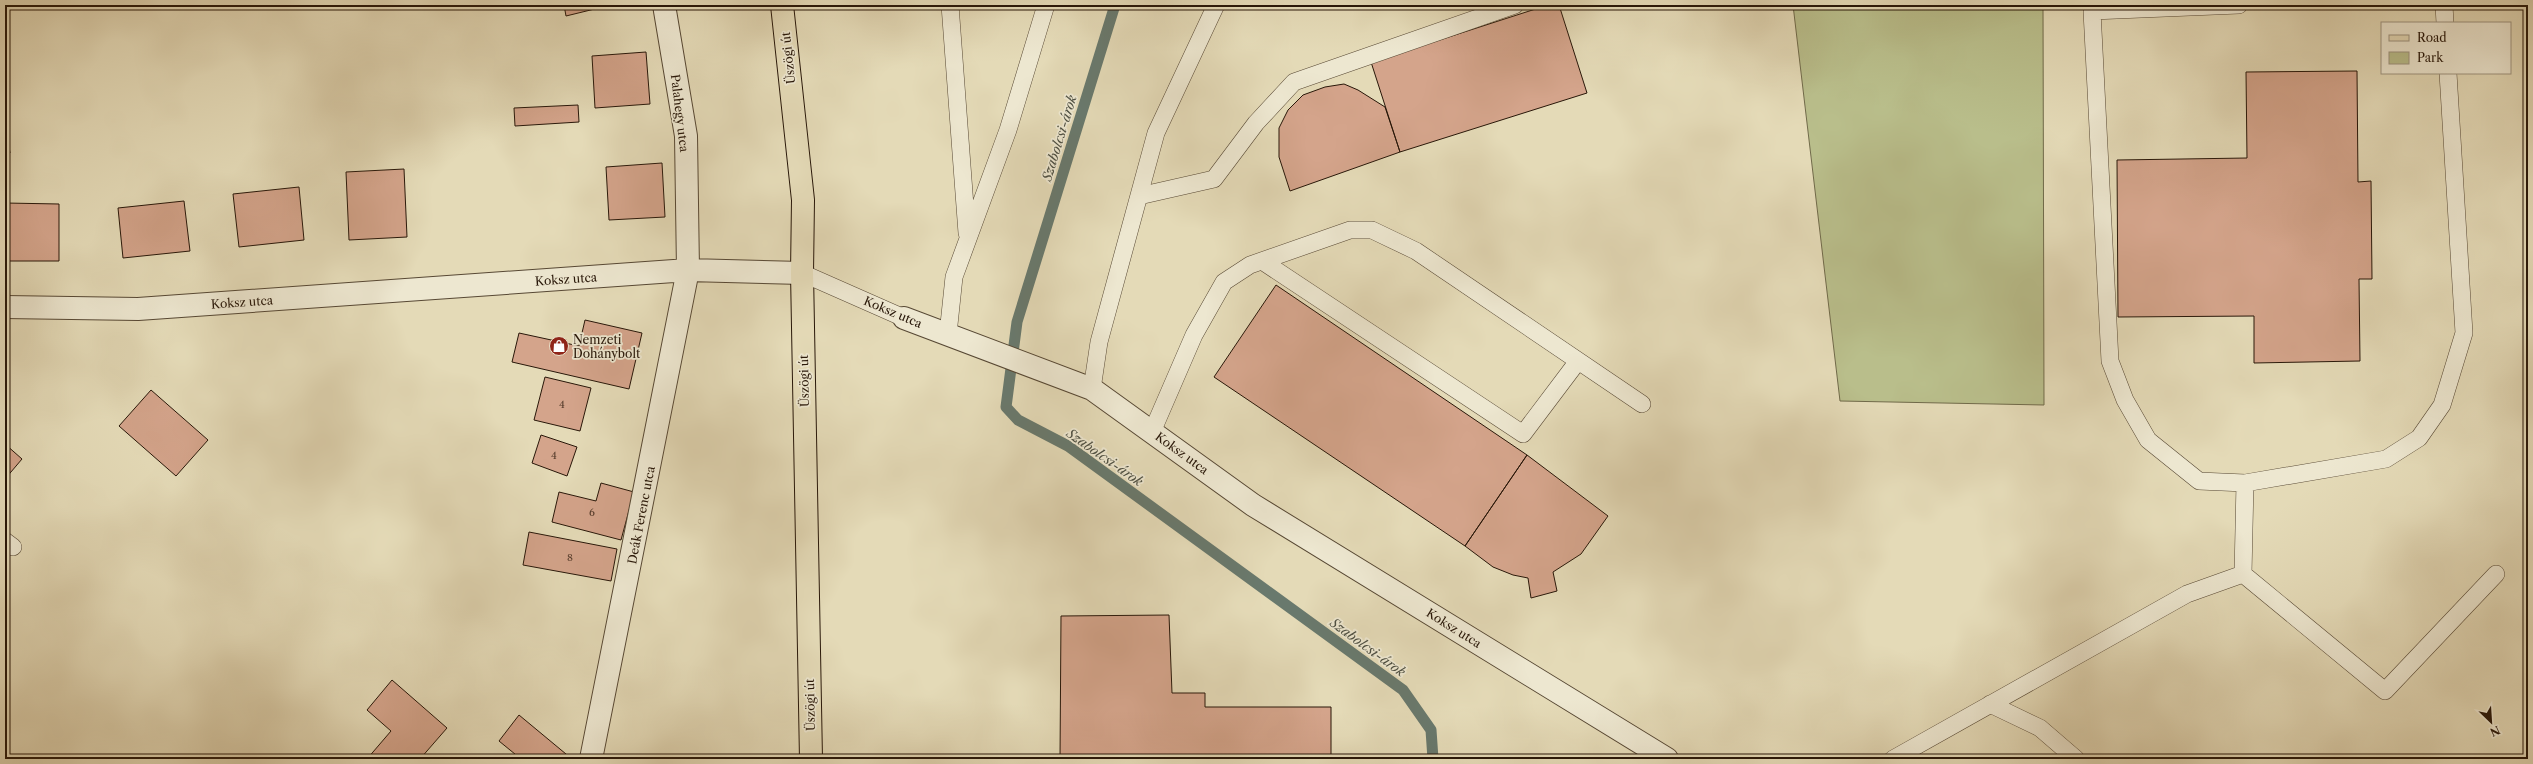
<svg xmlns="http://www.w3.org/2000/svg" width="2533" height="764" font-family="'Libre Caslon Text',serif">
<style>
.green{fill:#b9be8b;stroke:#706a4a}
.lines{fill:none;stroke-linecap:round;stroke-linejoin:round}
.stream{stroke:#69796d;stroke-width:11}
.building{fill:#d4a48b;stroke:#281709}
.service-casing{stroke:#574834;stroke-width:18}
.minor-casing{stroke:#574834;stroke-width:24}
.primary-casing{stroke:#281709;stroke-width:24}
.service{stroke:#ede7d0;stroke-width:17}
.minor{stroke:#ede7d0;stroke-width:22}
.primary{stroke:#e4dab7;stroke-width:22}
.labels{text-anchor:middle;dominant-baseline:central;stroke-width:3.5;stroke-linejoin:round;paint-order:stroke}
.number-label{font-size:10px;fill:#533a2a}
.street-label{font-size:12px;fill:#281709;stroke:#ede7d0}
.poi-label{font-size:12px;fill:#281709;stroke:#ede7d0;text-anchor:start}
.water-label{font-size:13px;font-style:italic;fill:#4e5043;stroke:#ede7d0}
</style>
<rect width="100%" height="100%" fill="#e4dab7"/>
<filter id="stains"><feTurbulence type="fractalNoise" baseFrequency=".005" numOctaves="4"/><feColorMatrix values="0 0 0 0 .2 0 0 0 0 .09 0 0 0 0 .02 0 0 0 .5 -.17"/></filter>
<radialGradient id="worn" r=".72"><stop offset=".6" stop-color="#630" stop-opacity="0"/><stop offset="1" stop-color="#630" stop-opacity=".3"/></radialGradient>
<path class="green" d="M 1793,5 L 2043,5 L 2044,405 L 1840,401 Z"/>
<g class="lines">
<path class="stream" d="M 1115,5 L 1017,322 L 1006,407 L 1018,420 L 1068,446 L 1403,690 L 1431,730 L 1433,759"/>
</g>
<path class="building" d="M 564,5 L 611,5 L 566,16 Z
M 1548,5 L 1559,5 L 1587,93 L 1400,152 L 1371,62 Z
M 646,52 L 650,104 L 595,108 L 592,56 Z
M 2357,71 L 2358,182 L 2371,181 L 2372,279 L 2359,279 L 2360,361 L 2254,363 L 2254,316 L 2118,317 L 2117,160 L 2247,158 L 2246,72 Z
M 1344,84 L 1358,90 L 1385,107 L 1400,152 L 1290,191 L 1279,157 L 1279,128 L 1288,110 L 1303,95 L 1325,87 Z
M 578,105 L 579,122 L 515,126 L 514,108 Z
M 5,123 L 10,153 L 5,154 Z
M 662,163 L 665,217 L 609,220 L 606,167 Z
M 404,169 L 407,237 L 349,240 L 346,172 Z
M 299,187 L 304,240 L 239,247 L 233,194 Z
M 184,201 L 190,251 L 123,258 L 118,208 Z
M 5,203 L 59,204 L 59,261 L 5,261 Z
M 1276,285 L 1527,455 L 1465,546 L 1214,377 Z
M 585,320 L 642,333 L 629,389 L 512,362 L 519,333 L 579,346 Z
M 545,377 L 591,388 L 580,431 L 534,420 Z
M 151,390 L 208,440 L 176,476 L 119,426 Z
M 541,435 L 577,447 L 567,476 L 532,463 Z
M 5,444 L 22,459 L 5,479 Z
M 1527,455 L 1608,516 L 1581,554 L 1553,572 L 1557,591 L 1531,598 L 1528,578 L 1513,575 L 1493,567 L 1465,546 Z
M 601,483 L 634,492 L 621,540 L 552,522 L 559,492 L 596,501 Z
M 529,532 L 617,549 L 611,581 L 523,565 Z
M 1169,615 L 1172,693 L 1205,693 L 1205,707 L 1331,707 L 1331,759 L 1060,759 L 1061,616 Z
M 392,680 L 447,728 L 420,759 L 367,759 L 391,731 L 367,710 Z
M 519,715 L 572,759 L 521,759 L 499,741 Z"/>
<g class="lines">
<g class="service-casing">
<path id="service" d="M 950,5 L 967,233
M 2239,5 L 2092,11 L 2110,361 L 2125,400 L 2148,440 L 2199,481 L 2245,483 L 2386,459 L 2419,438 L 2442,405 L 2464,333 L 2448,73
M 2444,5 L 2445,23
M 1139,196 L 1214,179 L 1256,123 L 1294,82 L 1515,5
M 1262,261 L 1523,434 L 1578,361
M 802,273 L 904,318
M 948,334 L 954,277 L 1008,130 L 1046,5
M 1092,389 L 1099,342 L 1156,133 L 1216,5
M 1152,432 L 1194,335 L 1224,282 L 1250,265 L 1350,230 L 1372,230 L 1416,251 L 1642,404
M 5,541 L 13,547
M 2243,574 L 2245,483
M 1990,704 L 2040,728 L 2076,759
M 1893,759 L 2187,594 L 2243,574 L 2385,691 L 2496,574"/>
</g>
<g class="minor-casing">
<path id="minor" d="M 5,307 L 138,309 L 688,270 L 802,273
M 904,318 L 1092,389 L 1253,505 L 1667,759
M 591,759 L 688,270 L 686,136 L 664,5"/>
</g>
<g class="primary-casing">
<path id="primary" d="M 782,5 L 803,200 L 802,273 L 811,759"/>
</g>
<use href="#service" class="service"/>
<use href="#minor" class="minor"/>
<use href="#primary" class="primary"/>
</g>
<defs>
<g id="shop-disc" transform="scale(1)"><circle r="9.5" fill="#8f2418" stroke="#ede7d0"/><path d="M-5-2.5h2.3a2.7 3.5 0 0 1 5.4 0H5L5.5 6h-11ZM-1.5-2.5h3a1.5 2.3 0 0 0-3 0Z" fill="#fff"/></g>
</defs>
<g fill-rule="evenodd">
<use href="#shop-disc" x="559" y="346"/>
</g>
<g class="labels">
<g class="number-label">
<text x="562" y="404">4</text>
<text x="554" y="455">4</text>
<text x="592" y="512">6</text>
<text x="570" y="557">8</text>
</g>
<g class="street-label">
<text transform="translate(788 58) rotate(-96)">Üszögi út</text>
<text transform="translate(680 113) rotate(83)">Palahegy utca</text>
<text transform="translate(566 279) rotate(-4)">Koksz utca</text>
<text transform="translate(242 302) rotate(-4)">Koksz utca</text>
<text transform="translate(893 312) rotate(23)">Koksz utca</text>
<text transform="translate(804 381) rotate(-91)">Üszögi út</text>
<text transform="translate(1182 453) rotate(36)">Koksz utca</text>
<text transform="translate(641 515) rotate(-79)">Deák Ferenc utca</text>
<text transform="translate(1454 628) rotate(32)">Koksz utca</text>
<text transform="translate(810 705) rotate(-91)">Üszögi út</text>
</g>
<g class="poi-label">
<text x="573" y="339">Nemzeti<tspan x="573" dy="14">Dohánybolt</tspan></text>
</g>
<g class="water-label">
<text transform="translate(1059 138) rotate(-73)">Szabolcsi-árok</text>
<text transform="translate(1105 457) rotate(35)">Szabolcsi-árok</text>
<text transform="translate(1368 647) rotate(36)">Szabolcsi-árok</text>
</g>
</g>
<rect width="2533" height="764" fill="none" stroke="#e4dab7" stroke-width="20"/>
<rect x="6" y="6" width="2521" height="752" fill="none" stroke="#281709" stroke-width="2"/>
<rect x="10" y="10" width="2513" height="744" fill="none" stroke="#281709"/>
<rect x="2381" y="22" width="130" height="52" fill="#ede7d0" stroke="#9e9480"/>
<rect x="2389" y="35" width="20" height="6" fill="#e4dab7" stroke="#9e9480"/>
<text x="2417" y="42" font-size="12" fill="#281709">Road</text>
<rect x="2389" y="52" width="20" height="12" fill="#b9be8b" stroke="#9e9480"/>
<text x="2417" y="62" font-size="12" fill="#281709">Park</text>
<g transform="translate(2491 722) rotate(155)" stroke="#ede7d0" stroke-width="3" paint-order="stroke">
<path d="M0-3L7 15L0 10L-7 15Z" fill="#281709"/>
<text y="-6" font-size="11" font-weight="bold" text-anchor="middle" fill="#281709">N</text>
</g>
<rect width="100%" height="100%" filter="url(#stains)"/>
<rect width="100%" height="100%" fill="url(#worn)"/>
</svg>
